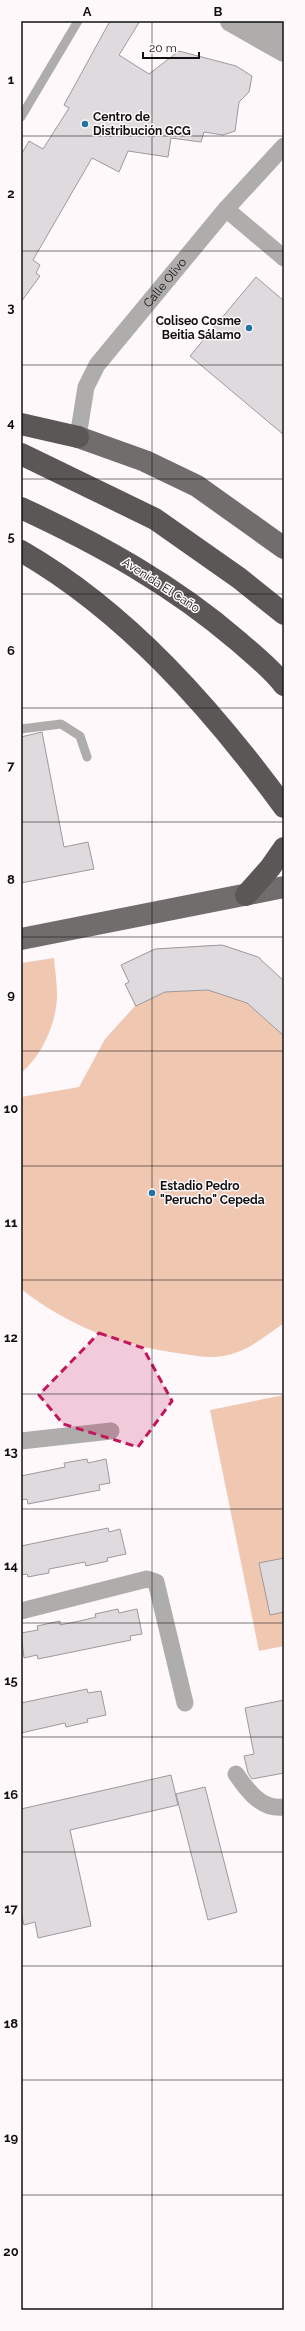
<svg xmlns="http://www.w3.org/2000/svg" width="305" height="2331" font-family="Raleway,sans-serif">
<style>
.green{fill:#f0c7b1}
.building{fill:#dedadd;stroke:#9d999c}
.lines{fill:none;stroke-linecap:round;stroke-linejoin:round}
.service{stroke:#afadac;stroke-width:9}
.minor{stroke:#afadac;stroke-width:17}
.tertiary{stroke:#afadac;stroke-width:22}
.primary{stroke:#716d6d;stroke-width:22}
.motorway{stroke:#5b5756;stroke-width:22}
.marked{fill:#c2185b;fill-opacity:0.2;stroke:#c2185b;stroke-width:3;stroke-dasharray:8 5;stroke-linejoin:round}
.grid{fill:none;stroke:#111010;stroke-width:1;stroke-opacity:0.55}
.poi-dot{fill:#2272a4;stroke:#fef8fa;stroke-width:1.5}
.labels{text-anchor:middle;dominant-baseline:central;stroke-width:3;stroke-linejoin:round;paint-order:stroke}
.poi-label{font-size:12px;font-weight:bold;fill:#111010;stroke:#fef8fa;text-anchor:start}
.street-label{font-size:12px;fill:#111010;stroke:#fef8fa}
.neatline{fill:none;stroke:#111010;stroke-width:1.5}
.grid-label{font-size:13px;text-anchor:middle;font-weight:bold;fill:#111010}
</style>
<rect width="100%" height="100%" fill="#fef8fa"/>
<path class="green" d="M 213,945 L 222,948 L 223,945 L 261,958 L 260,964 L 269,967 L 284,981 L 284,1323 C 265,1336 246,1353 223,1356 C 208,1359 192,1355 177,1353 C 117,1344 70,1327 21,1289 L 21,1097 L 79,1087 L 105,1039 L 135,1006 L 125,984 L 129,982 L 121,965 L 155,949 Z
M 54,958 C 55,970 57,983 57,995 C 57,1022 42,1056 21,1073 L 21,963 Z
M 284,1395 L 284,1646 L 259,1651 L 210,1410 Z"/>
<path class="building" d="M 110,21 L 140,21 L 119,55 L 149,74 L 179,51 L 236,66 L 252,76 L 249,92 L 239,102 L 235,131 L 223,135 L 204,132 L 201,142 L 171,138 L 168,157 L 128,151 L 119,172 L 92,158 L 33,260 L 40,265 L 36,273 L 40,276 L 21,302 L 21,155 L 29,141 L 43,149 L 69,108 L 64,105 Z
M 256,277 L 284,301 L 284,435 L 190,356 Z
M 42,732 L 64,847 L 88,842 L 94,869 L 21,883 L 21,737 Z
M 222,945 L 258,957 L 284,981 L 284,1036 L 247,1003 L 208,990 L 165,992 L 136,1006 L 125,984 L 129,982 L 121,965 L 155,949 Z
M 87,1459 L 88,1463 L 106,1459 L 110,1483 L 99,1485 L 100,1490 L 28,1504 L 27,1499 L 21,1500 L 21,1476 L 65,1467 L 64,1463 Z
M 108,1528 L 109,1532 L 120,1529 L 126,1554 L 107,1558 L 108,1561 L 86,1566 L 85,1562 L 49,1569 L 49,1573 L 38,1575 L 28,1577 L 27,1574 L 21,1575 L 21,1546 Z
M 284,1558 L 284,1612 L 270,1615 L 259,1563 Z
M 118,1609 L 119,1613 L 137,1609 L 142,1634 L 130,1636 L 131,1640 L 82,1650 L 38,1659 L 37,1655 L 24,1658 L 21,1633 L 38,1630 L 37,1626 L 60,1621 L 60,1625 L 80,1621 L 96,1617 L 95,1614 Z
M 87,1689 L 88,1693 L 101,1691 L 106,1715 L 87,1719 L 88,1722 L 66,1727 L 65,1723 L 21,1733 L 21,1703 Z
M 284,1700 L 284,1773 L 252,1779 L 248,1773 L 244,1756 L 254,1754 L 245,1708 Z
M 171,1775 L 178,1805 L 70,1830 L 91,1926 L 38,1938 L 35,1922 L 24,1925 L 21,1913 L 21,1809 Z
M 205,1787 L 237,1912 L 208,1920 L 176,1794 Z"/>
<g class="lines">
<path class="service" d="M 21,117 L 78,21
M 21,729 L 61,724 L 80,736 L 87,757"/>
<g class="minor">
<path d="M 226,209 L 284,258"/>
<path id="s1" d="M 78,437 L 86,387 L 97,365 L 226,209 L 284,146"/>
<path d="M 21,1441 L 111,1431"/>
<path d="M 21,1611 L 147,1579 L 156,1582 L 185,1703"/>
<path d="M 236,1774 C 247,1790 261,1810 284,1807"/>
</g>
<path class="tertiary" d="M 231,21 L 284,51
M 266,21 L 284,31"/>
<path class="primary" d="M 78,437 L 145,461 L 197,486 L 284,548
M 21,939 L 284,887"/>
<path class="motorway" d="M 21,424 L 78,437
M 21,454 L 155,519 L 239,578 L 284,614
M 21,508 C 99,544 173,585 238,641 C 254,655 271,668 284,685
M 21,551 C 127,612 212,709 284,807
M 246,895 L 270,868 L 284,848"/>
</g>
<path class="marked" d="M 99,1333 L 143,1348 L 172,1401 L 138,1447 L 63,1424 L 39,1395 Z"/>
<path class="grid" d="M 152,21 L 152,2310M 21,136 L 284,136M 21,251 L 284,251M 21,365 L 284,365M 21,479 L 284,479M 21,594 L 284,594M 21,708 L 284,708M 21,822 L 284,822M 21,937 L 284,937M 21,1051 L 284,1051M 21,1166 L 284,1166M 21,1280 L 284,1280M 21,1394 L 284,1394M 21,1509 L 284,1509M 21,1623 L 284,1623M 21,1737 L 284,1737M 21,1852 L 284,1852M 21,1966 L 284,1966M 21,2080 L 284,2080M 21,2195 L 284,2195"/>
<g class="poi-dot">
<circle cx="85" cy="124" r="4"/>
<circle cx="249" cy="328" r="4"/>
<circle cx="152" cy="1193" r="4"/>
</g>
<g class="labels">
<g class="poi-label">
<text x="93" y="117">Centro de<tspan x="93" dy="14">Distribución GCG</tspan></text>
<text x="241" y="321" text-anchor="end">Coliseo Cosme<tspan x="241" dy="14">Beitia Sálamo</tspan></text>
<text x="160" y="1186">Estadio Pedro<tspan x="160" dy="14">"Perucho" Cepeda</tspan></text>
</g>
<g class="street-label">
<text stroke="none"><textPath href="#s1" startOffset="182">Calle Olivo</textPath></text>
<text transform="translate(161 585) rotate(33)">Avenida El Caño</text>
</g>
</g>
<rect width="305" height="2331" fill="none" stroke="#fef8fa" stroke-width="44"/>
<path d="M143 52v6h56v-6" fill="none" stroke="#111010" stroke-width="2"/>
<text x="149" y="52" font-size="12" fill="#111010" stroke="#fef8fa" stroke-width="3" paint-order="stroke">20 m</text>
<rect x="22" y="22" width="261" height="2287" class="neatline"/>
<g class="grid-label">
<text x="87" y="16">A</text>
<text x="218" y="16">B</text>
<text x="11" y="84">1</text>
<text x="11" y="198">2</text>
<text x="11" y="312">3</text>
<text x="11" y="427">4</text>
<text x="11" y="541">5</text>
<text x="11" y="655">6</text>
<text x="11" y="770">7</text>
<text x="11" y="884">8</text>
<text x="11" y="999">9</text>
<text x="11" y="1113">10</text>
<text x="11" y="1227">11</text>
<text x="11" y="1342">12</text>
<text x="11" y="1456">13</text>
<text x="11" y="1570">14</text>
<text x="11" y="1685">15</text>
<text x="11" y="1799">16</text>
<text x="11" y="1913">17</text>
<text x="11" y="2028">18</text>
<text x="11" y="2142">19</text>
<text x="11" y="2256">20</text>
</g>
</svg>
